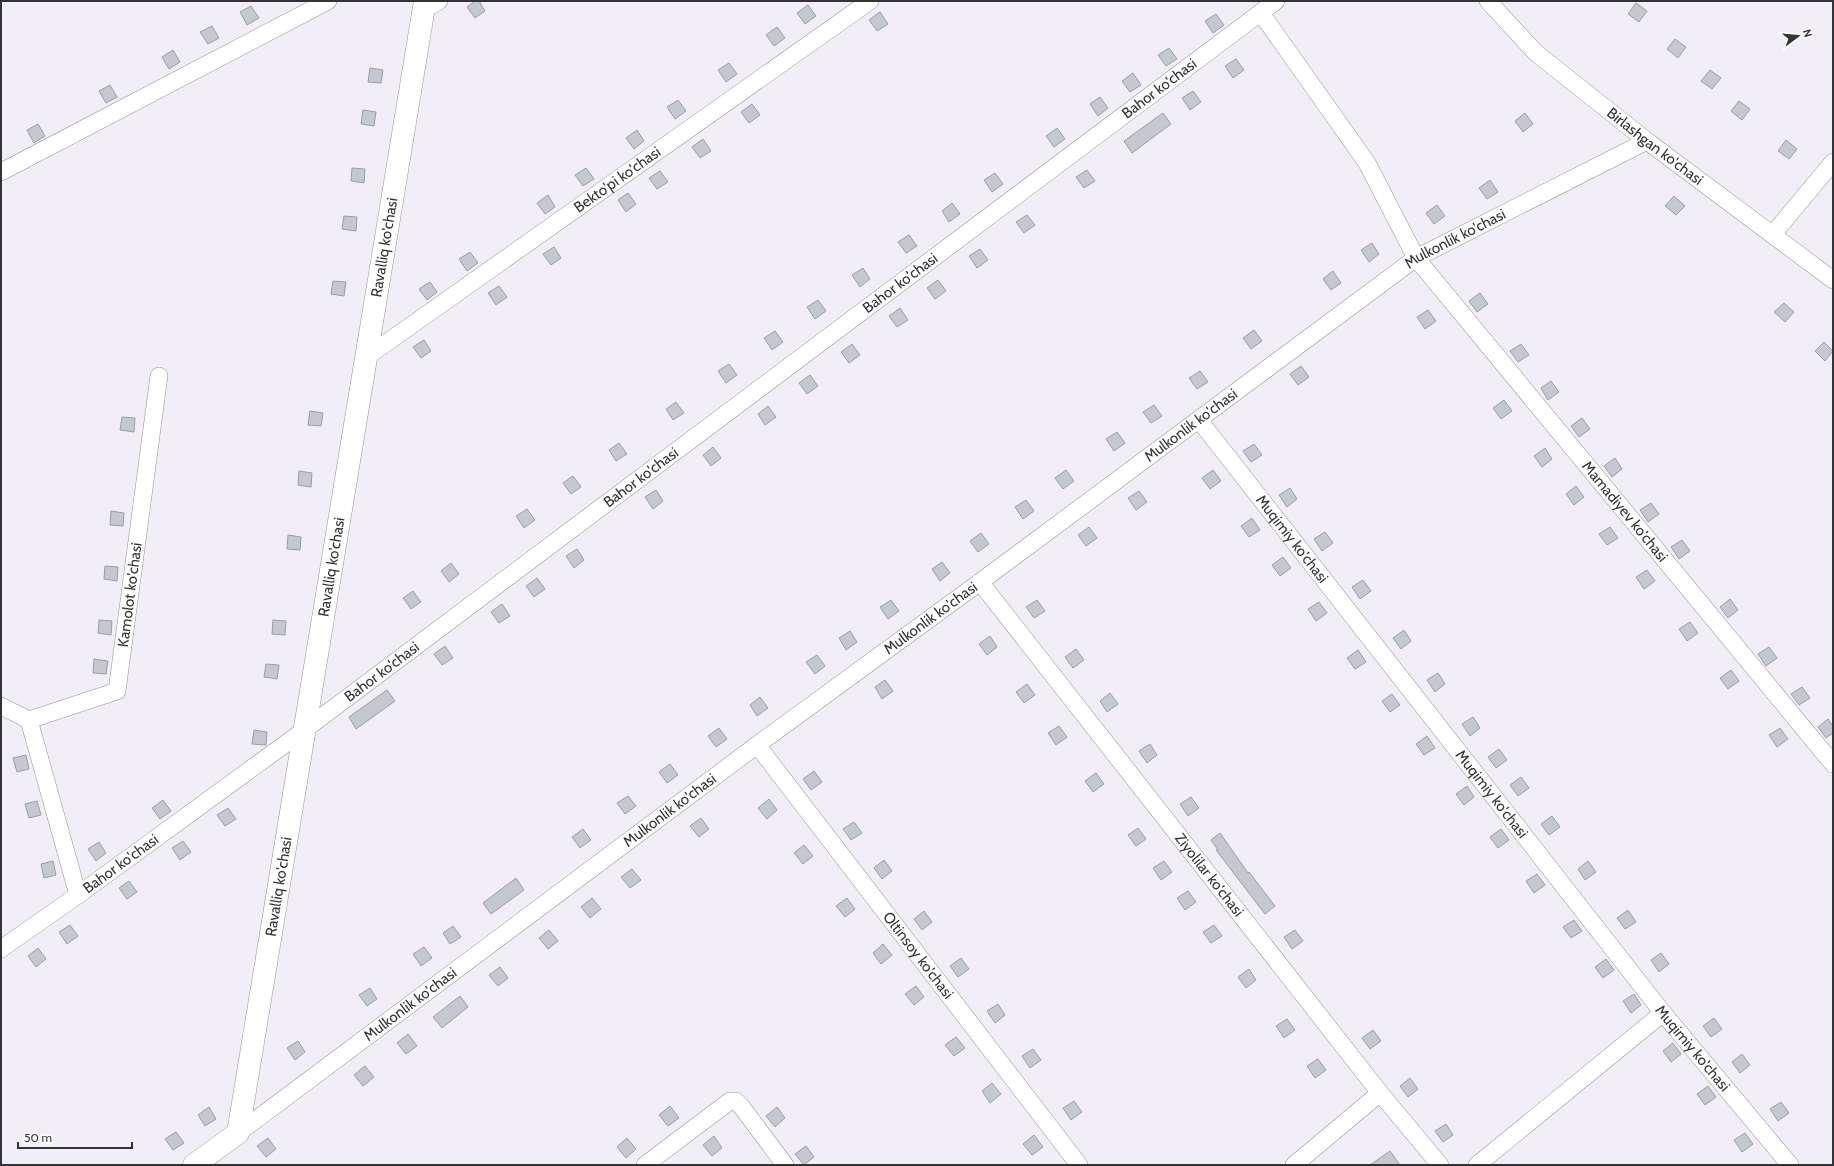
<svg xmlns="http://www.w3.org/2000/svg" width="1834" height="1166" font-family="Cabin,sans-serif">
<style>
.building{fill:#c5c7d1;stroke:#9b9da6}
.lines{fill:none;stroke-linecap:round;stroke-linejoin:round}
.street-casing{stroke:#95929c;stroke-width:18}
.secondary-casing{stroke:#95929c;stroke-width:23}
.street{stroke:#fff;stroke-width:17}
.secondary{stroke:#fff;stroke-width:22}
.labels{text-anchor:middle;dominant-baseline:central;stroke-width:3.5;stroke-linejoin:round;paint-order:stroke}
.street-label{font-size:15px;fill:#333235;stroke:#fff}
</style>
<rect width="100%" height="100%" fill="#f2eef8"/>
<path class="building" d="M 475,1 L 479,1 L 485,11 L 475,18 L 467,7 Z
M 1636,3 L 1647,11 L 1639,22 L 1628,14 Z
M 808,5 L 816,16 L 805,24 L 797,13 Z
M 251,6 L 259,18 L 247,25 L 240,12 Z
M 880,12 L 888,24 L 877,31 L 869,20 Z
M 1216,14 L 1224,25 L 1213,33 L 1205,21 Z
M 212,26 L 219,38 L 208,44 L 200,32 Z
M 777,27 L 785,38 L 774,46 L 766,35 Z
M 1675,39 L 1686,47 L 1678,58 L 1667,49 Z
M 1169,48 L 1177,59 L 1166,66 L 1158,55 Z
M 173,50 L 180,62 L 169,69 L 162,57 Z
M 1236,59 L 1244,70 L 1233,78 L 1225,66 Z
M 729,63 L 737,74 L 726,82 L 718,70 Z
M 370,68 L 383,70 L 381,83 L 368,82 Z
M 1710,70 L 1721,78 L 1712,89 L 1701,81 Z
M 1133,73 L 1141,85 L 1130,92 L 1122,81 Z
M 110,85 L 117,97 L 106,103 L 99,91 Z
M 1193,91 L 1201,102 L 1190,110 L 1182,98 Z
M 1100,97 L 1108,108 L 1098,116 L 1090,104 Z
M 678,100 L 686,111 L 675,119 L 667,107 Z
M 1739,101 L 1750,109 L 1742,120 L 1731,111 Z
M 752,104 L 760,115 L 749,123 L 741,112 Z
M 363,110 L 376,112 L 374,126 L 361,124 Z
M 1163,113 L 1171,124 L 1132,153 L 1124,141 Z
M 1525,113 L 1533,124 L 1523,132 L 1515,121 Z
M 38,124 L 45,136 L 34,143 L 27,130 Z
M 1057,128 L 1065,139 L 1054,147 L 1046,136 Z
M 637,130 L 644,141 L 634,149 L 626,138 Z
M 703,139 L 711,151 L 700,158 L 692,147 Z
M 1786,140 L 1797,149 L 1789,159 L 1778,151 Z
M 352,168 L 365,169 L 364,183 L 351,181 Z
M 586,168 L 594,179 L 583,186 L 575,175 Z
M 1087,170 L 1095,181 L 1084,188 L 1076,177 Z
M 660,171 L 668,182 L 657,189 L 649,178 Z
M 995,173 L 1003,184 L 992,192 L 984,180 Z
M 1490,180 L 1498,192 L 1487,199 L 1479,188 Z
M 628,193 L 636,204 L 626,212 L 618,200 Z
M 548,195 L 555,207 L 545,214 L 537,203 Z
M 1674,196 L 1685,206 L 1676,215 L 1665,206 Z
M 952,203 L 960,214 L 949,222 L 942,211 Z
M 1437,205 L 1445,216 L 1434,224 L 1426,213 Z
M 1027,215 L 1035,225 L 1024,233 L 1016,222 Z
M 344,216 L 357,217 L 356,231 L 342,229 Z
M 909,235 L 917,246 L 906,253 L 898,242 Z
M 1372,243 L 1379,254 L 1369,262 L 1361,250 Z
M 554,247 L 561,258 L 551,265 L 543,254 Z
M 980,249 L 988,260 L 977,268 L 969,256 Z
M 470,252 L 478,263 L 467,271 L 459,259 Z
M 863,268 L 870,279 L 860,287 L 852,275 Z
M 1333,271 L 1341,283 L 1331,290 L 1323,279 Z
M 938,280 L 946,291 L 935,299 L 927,288 Z
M 333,281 L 346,282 L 344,296 L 331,294 Z
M 430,282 L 437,292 L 427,300 L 419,289 Z
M 499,286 L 507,297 L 496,305 L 488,293 Z
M 1480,293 L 1488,304 L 1477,312 L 1469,301 Z
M 818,300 L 826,311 L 815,319 L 807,307 Z
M 1784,303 L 1794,312 L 1785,322 L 1774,312 Z
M 900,308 L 908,320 L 897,327 L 889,316 Z
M 1428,310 L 1436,321 L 1425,329 L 1417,317 Z
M 1254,330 L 1262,341 L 1251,349 L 1243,338 Z
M 775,331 L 783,342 L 772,350 L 764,338 Z
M 424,340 L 431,351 L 421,358 L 413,347 Z
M 1824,342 L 1833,351 L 1825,361 L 1815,351 Z
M 852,344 L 860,355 L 849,363 L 841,352 Z
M 1521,344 L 1529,355 L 1518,362 L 1510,351 Z
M 729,364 L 737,375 L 726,383 L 718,371 Z
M 1301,366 L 1309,377 L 1298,385 L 1290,374 Z
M 1200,371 L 1208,382 L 1197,389 L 1189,378 Z
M 810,375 L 818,386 L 807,394 L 799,383 Z
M 1551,381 L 1559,392 L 1548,400 L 1541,388 Z
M 1504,400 L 1512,411 L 1501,419 L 1493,408 Z
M 676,402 L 684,413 L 673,420 L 666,409 Z
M 1154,405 L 1162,416 L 1151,423 L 1143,412 Z
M 768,406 L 776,417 L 765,425 L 758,414 Z
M 310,411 L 323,413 L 321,426 L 308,425 Z
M 122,417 L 135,418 L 134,432 L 120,430 Z
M 1582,418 L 1590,429 L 1579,437 L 1571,426 Z
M 1117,432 L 1125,443 L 1114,451 L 1106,439 Z
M 619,443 L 627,454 L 616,461 L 609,450 Z
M 1254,444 L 1262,455 L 1251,462 L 1243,451 Z
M 713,447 L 721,458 L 711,466 L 703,455 Z
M 1545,448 L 1552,459 L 1542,467 L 1534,456 Z
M 1615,458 L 1622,469 L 1612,477 L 1604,466 Z
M 1066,470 L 1074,481 L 1063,489 L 1055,478 Z
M 1213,470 L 1221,481 L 1210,489 L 1202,478 Z
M 299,471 L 312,473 L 311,487 L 298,485 Z
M 573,476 L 581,487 L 571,494 L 563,483 Z
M 1576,486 L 1584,497 L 1574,505 L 1566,494 Z
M 1290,488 L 1297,499 L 1287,507 L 1279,495 Z
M 656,490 L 663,501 L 653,509 L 645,497 Z
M 1139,491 L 1147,502 L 1136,510 L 1128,498 Z
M 1026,500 L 1034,511 L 1023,519 L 1015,507 Z
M 1651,503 L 1659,514 L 1648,522 L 1640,510 Z
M 527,509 L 535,520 L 524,528 L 516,516 Z
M 111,511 L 124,513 L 123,526 L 110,525 Z
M 1252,518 L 1260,530 L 1249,537 L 1241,526 Z
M 1089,527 L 1097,538 L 1086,546 L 1078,535 Z
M 1610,527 L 1618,538 L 1607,545 L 1599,534 Z
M 1325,532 L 1333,543 L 1322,551 L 1314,539 Z
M 981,533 L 989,544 L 978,552 L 970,541 Z
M 288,535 L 301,537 L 300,550 L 287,549 Z
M 1682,540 L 1690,551 L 1679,559 L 1671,547 Z
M 577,549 L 584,560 L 574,568 L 566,556 Z
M 1283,557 L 1291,568 L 1280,576 L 1272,565 Z
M 942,562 L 950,573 L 940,581 L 932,569 Z
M 451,563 L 459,574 L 449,582 L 441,571 Z
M 105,566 L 118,567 L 117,581 L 104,579 Z
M 1647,570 L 1655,581 L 1644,589 L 1636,577 Z
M 537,578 L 545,589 L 534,597 L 526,586 Z
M 1363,580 L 1371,591 L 1360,599 L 1352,587 Z
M 413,591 L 421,602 L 411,609 L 403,598 Z
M 1730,599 L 1738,610 L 1728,618 L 1720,607 Z
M 891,600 L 899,611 L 888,619 L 880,607 Z
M 1037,600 L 1045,611 L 1034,618 L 1026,607 Z
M 1319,602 L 1327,613 L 1316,621 L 1308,609 Z
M 502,604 L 510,616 L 499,623 L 491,612 Z
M 99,620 L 112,621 L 111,635 L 98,633 Z
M 273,620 L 286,621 L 285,635 L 272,634 Z
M 1690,622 L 1698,633 L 1687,641 L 1679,629 Z
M 1404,630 L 1411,641 L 1401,649 L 1393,638 Z
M 850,631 L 857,642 L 846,650 L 839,638 Z
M 990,636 L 997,647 L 987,655 L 979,644 Z
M 445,646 L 453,658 L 442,665 L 434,654 Z
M 1769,647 L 1777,658 L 1766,666 L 1758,654 Z
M 1076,649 L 1084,660 L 1073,668 L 1065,657 Z
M 1358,650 L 1366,662 L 1355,669 L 1347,658 Z
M 817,655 L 825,666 L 815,674 L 806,662 Z
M 94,659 L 108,661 L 106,674 L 93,673 Z
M 266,664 L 279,665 L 277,679 L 264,677 Z
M 1731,670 L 1739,681 L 1728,689 L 1720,678 Z
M 1438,673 L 1445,684 L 1435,692 L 1427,680 Z
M 885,680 L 893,691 L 882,699 L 875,687 Z
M 1027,684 L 1035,695 L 1024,703 L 1016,692 Z
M 1802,687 L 1810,698 L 1799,705 L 1791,694 Z
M 387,690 L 395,701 L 356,729 L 349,717 Z
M 1110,693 L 1118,704 L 1107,712 L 1100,701 Z
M 1392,694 L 1400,705 L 1390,712 L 1382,701 Z
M 760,697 L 768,708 L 757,716 L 750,705 Z
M 1473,717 L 1480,728 L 1470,736 L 1462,724 Z
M 1828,719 L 1833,726 L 1833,733 L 1826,738 L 1818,727 Z
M 1059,726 L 1067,737 L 1056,745 L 1048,733 Z
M 719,728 L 727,739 L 716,747 L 708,736 Z
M 1780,728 L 1788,739 L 1777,747 L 1769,735 Z
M 254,730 L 267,732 L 266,745 L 252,744 Z
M 1427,736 L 1435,748 L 1424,755 L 1416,744 Z
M 1150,744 L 1157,755 L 1147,763 L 1139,751 Z
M 1499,749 L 1507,760 L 1496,768 L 1488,757 Z
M 26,755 L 29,769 L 17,772 L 13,758 Z
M 670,764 L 678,775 L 667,783 L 659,772 Z
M 814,771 L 822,782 L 811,790 L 803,779 Z
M 1096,773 L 1104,784 L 1093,792 L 1085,781 Z
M 1521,777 L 1529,788 L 1518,796 L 1510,785 Z
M 1467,786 L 1474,797 L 1464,805 L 1456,794 Z
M 628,796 L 636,806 L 625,814 L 617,803 Z
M 1191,797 L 1199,808 L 1188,816 L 1180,804 Z
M 769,799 L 777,810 L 767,819 L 758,808 Z
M 163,800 L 171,811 L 160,819 L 152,808 Z
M 37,801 L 41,815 L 29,818 L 25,804 Z
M 228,808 L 236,819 L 225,826 L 217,815 Z
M 1552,816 L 1560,827 L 1549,835 L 1541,824 Z
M 701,818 L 709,829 L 699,837 L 690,826 Z
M 854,822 L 862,833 L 851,840 L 843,829 Z
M 1138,828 L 1146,839 L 1136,846 L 1128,835 Z
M 583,829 L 591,840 L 580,848 L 572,837 Z
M 1501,829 L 1509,840 L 1498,848 L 1490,837 Z
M 1220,833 L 1248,873 L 1249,872 L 1275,906 L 1265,914 L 1216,850 L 1218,850 L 1211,840 Z
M 183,841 L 191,852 L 180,860 L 172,848 Z
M 99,842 L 106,853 L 96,861 L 88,849 Z
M 804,845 L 813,856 L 803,864 L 794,853 Z
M 884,860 L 892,871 L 882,879 L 874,868 Z
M 53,861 L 56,875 L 44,878 L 41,864 Z
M 1164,861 L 1172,872 L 1161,880 L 1153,868 Z
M 1588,861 L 1596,872 L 1585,880 L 1578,869 Z
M 632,869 L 641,880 L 630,888 L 621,877 Z
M 1537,874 L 1545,885 L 1534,893 L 1526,881 Z
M 516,878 L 524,890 L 491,914 L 483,903 Z
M 129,881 L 137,892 L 127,899 L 119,888 Z
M 1188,891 L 1196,902 L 1185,910 L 1177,898 Z
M 592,898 L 601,909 L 590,918 L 581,907 Z
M 847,898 L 855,909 L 845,917 L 836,906 Z
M 1628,910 L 1636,922 L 1625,929 L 1617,918 Z
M 924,911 L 932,922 L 922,930 L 914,919 Z
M 1574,920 L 1582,931 L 1571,938 L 1563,927 Z
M 70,925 L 78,936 L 67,944 L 59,932 Z
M 1214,925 L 1222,936 L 1211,943 L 1203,932 Z
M 453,926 L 461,937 L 450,944 L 443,933 Z
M 549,930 L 558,941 L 548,949 L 539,938 Z
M 1295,930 L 1303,941 L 1292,949 L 1284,937 Z
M 883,944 L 892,955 L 881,964 L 873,953 Z
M 424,947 L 432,958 L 421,966 L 413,954 Z
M 38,948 L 46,959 L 36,967 L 28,956 Z
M 1661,953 L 1669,964 L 1659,972 L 1651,960 Z
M 961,958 L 969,969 L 958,977 L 950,966 Z
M 1606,959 L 1614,970 L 1603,978 L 1595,967 Z
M 500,967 L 508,978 L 498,986 L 489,975 Z
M 1249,969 L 1256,980 L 1246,988 L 1238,977 Z
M 916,986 L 924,997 L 914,1005 L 905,994 Z
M 370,988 L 377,999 L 367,1006 L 359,995 Z
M 1634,994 L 1641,1005 L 1631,1013 L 1623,1001 Z
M 460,996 L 468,1007 L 442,1028 L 433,1017 Z
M 998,1004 L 1005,1015 L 995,1023 L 987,1011 Z
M 1714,1018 L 1722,1029 L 1711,1037 L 1703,1026 Z
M 1287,1019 L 1295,1030 L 1284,1038 L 1276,1026 Z
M 1373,1030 L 1381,1041 L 1370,1049 L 1362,1038 Z
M 408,1034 L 417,1046 L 406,1054 L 397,1043 Z
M 956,1037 L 965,1048 L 954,1056 L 945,1045 Z
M 298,1041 L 305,1052 L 295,1060 L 287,1048 Z
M 1673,1043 L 1681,1054 L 1671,1062 L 1663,1051 Z
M 1033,1049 L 1041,1060 L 1030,1068 L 1022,1056 Z
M 1742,1054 L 1750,1065 L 1740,1073 L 1732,1062 Z
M 1318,1059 L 1326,1070 L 1315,1078 L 1307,1066 Z
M 365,1066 L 374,1077 L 363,1086 L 354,1075 Z
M 1410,1078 L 1418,1089 L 1408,1097 L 1400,1086 Z
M 992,1083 L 1001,1094 L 990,1103 L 982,1091 Z
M 1708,1086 L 1716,1097 L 1705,1105 L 1697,1094 Z
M 1074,1101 L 1082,1112 L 1071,1120 L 1063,1108 Z
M 1781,1102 L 1789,1113 L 1778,1121 L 1770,1109 Z
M 670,1106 L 679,1118 L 668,1126 L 659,1115 Z
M 209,1107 L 216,1119 L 205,1126 L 198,1115 Z
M 777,1107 L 785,1118 L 775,1127 L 766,1116 Z
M 1446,1124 L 1453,1135 L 1443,1142 L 1435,1131 Z
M 176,1132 L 184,1143 L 173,1150 L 165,1139 Z
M 1745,1133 L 1753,1144 L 1742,1152 L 1734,1140 Z
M 1034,1135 L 1043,1147 L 1032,1155 L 1023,1144 Z
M 714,1136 L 722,1148 L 712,1156 L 703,1145 Z
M 268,1138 L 276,1149 L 266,1157 L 257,1146 Z
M 627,1138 L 636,1149 L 626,1158 L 617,1147 Z
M 806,1146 L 814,1157 L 804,1165 L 795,1154 Z
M 1390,1151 L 1400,1165 L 1370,1165 Z"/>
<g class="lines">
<g class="street-casing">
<g id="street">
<path id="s1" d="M 1488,1 L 1536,53 L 1647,141 L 1833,280"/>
<path d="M 423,10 L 439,1"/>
<path id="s2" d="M 1261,13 L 1367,163 L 1416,258 L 1833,764"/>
<path d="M 1,172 L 328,1"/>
<path d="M 1773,234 L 1833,162"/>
<path id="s3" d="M 365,358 L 870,1"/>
<path id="s4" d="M 1199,420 L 1663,1013 L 1790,1165"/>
<path id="s5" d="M 980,582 L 1380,1093 L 1440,1165"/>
<path id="s6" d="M 1,706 L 29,720 L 117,691 L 159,376"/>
<path d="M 29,720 L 78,895"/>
<path id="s7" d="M 757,745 L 1079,1165"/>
<path id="s8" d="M 1,949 L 78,895 L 303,731 L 1276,1"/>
<path id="s9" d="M 238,1133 L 757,745 L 980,582 L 1416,258 L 1647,141"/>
<path d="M 645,1165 L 730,1101 L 736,1101 L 741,1106 L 785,1165"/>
<path d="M 1294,1165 L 1380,1093"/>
<path d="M 1477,1165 L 1663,1013"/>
</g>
</g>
<g class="secondary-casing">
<g id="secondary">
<path id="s10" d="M 194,1165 L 238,1133 L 425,1"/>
</g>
</g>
<use href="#street" class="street"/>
<use href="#secondary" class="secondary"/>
</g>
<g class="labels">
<g class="street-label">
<text stroke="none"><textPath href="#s8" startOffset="1443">Bahor ko'chasi</textPath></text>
<text stroke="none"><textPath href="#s1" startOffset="222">Birlashgan ko'chasi</textPath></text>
<text stroke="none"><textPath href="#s3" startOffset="309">Bekto'pi ko'chasi</textPath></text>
<text stroke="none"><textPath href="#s9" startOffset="1511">Mulkonlik ko'chasi</textPath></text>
<text stroke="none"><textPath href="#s10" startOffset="952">Ravalliq ko'chasi</textPath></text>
<text stroke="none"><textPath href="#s8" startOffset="1119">Bahor ko'chasi</textPath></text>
<text stroke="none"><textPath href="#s9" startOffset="1187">Mulkonlik ko'chasi</textPath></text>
<text stroke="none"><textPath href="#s8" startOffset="795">Bahor ko'chasi</textPath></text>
<text stroke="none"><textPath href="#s2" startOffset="619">Mamadiyev ko'chasi</textPath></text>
<text stroke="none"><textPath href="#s4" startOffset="151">Muqimiy ko'chasi</textPath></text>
<text stroke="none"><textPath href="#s10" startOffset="628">Ravalliq ko'chasi</textPath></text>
<text stroke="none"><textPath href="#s6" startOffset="221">Kamolot ko'chasi</textPath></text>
<text stroke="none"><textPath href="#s9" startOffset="863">Mulkonlik ko'chasi</textPath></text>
<text stroke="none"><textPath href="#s8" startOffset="471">Bahor ko'chasi</textPath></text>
<text stroke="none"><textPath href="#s4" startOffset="475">Muqimiy ko'chasi</textPath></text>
<text stroke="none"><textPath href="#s9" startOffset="539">Mulkonlik ko'chasi</textPath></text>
<text stroke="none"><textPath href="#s8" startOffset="147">Bahor ko'chasi</textPath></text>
<text stroke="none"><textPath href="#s5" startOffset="372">Ziyolilar ko'chasi</textPath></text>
<text stroke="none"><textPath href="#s10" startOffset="304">Ravalliq ko'chasi</textPath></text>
<text stroke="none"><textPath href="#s7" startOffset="265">Oltinsoy ko'chasi</textPath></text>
<text stroke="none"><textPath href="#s9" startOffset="215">Mulkonlik ko'chasi</textPath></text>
<text stroke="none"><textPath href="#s4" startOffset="799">Muqimiy ko'chasi</textPath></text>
</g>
</g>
<rect width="1834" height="1166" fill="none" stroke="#333235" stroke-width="4"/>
<g transform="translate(1798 36) rotate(74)" stroke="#ffffff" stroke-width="3" paint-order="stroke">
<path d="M0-3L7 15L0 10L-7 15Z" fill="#333235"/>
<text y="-6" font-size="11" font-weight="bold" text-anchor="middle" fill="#333235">N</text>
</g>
<path d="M18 1142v6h114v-6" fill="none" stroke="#333235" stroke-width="2"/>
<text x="24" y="1142" font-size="12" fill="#333235" stroke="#ffffff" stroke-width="3" paint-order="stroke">50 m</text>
</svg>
